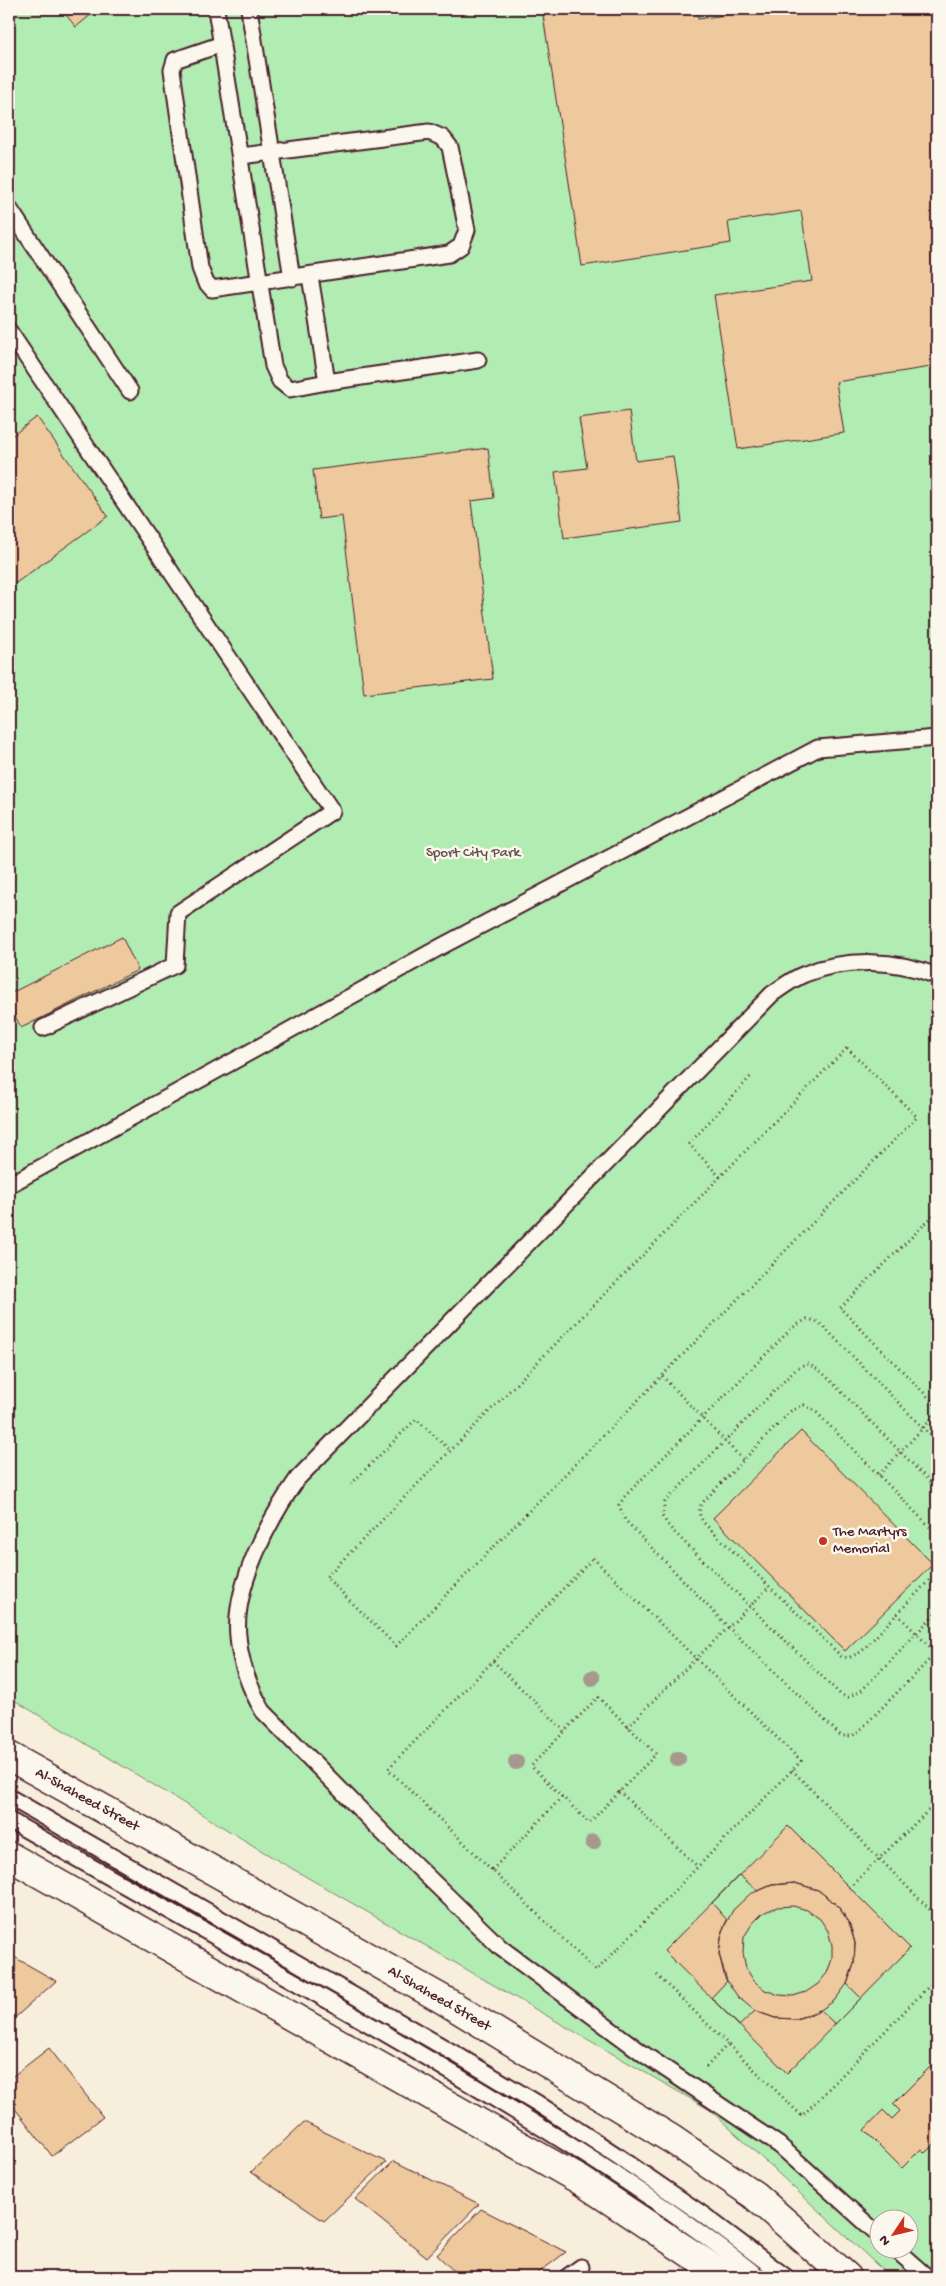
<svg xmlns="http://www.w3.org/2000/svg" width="946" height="2286" font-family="'Gochi Hand',sans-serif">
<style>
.green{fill:#b1edb2;stroke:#7e866e;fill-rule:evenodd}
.building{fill:#edc99d;stroke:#4a1f2b;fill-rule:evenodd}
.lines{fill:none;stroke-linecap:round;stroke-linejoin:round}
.lane-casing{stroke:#4a1f2b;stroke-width:19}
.highway-casing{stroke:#4a1f2b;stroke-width:31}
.path{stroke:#4a1f2b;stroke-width:3;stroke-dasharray:1 4;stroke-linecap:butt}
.lane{stroke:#fbf7ec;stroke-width:15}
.highway{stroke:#fbf7ec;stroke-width:28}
.tree{fill:#a7988d}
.poi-dot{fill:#c8321e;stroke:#fbf7ec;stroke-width:2}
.labels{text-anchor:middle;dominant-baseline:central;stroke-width:5;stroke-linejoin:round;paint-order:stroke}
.park-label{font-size:15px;fill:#64524d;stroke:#fbf7ec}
.poi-label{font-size:15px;fill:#4a1f2b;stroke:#fbf7ec;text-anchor:start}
.street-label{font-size:15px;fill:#4a1f2b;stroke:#fbf7ec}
</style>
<rect width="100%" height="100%" fill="#f8eedc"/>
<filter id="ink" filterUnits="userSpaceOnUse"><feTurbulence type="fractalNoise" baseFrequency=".02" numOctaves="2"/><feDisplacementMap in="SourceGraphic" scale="10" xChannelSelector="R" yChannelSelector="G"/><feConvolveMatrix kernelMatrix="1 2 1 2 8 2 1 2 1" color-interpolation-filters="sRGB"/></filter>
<g filter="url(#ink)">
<path class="green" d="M 9,9 L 937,9 L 937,2277 L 890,2277 L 710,2110 L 272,1857 L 9,1697 ZM 878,2218 L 908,2218 L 908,2248 L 878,2248 Z"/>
<path class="building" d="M 61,9 L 98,9 L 76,27 Z
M 542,9 L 697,9 L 698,19 L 765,9 L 937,9 L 937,366 L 836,382 L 844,433 L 738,449 L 714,295 L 812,281 L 801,211 L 728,222 L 731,243 L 582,266 Z
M 629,411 L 636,461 L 673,456 L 682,522 L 564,538 L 555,472 L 587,468 L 579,418 Z
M 37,417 L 108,516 L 9,588 L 9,438 Z
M 488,448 L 494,498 L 471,501 L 493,679 L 364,694 L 342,516 L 319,519 L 313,470 Z
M 122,937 L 138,970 L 21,1028 L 9,1004 L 9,994 Z
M 801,1431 L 933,1564 L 845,1651 L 713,1518 Z
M 788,1826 L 910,1948 L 787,2073 L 664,1951 Z
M 739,1875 L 758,1891 L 772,1885 L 795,1883 L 818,1890 L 837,1905 L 849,1922 L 855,1943 L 854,1964 L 847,1984 L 861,1998 L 835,2024 L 820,2010 L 796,2019 L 775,2018 L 755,2011 L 739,2026 L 711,1998 L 727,1981 L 719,1954 L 722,1931 L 727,1920 L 712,1903 Z
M 795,1883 L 818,1890 L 837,1905 L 849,1922 L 855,1943 L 854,1964 L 847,1984 L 834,2001 L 816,2013 L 796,2019 L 775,2018 L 755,2011 L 738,1997 L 725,1978 L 719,1954 L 722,1931 L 733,1910 L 750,1894 L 772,1885 ZM 793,1906 L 807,1910 L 820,1919 L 828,1931 L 832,1945 L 832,1959 L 827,1973 L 818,1984 L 806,1992 L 793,1996 L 779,1995 L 765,1990 L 754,1981 L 746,1968 L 743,1953 L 744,1937 L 752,1924 L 763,1913 L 777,1907 Z
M 9,1954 L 56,1981 L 9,2023 Z
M 49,2048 L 103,2117 L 52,2156 L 9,2101 L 9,2079 Z
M 937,2060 L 937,2141 L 925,2153 L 921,2149 L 902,2168 L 864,2130 L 883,2110 L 892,2119 L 900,2111 L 893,2104 Z
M 304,2122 L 386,2162 L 324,2221 L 251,2172 Z
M 394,2161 L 479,2204 L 427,2257 L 355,2199 Z
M 481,2209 L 566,2252 L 533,2277 L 460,2277 L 437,2255 Z
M 587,2270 L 602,2277 L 575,2277 Z"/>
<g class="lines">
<g class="lane-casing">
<path id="lane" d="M 216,9 L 273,366 L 280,381 L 290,389 L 327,382 L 478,360
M 249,9 L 292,278
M 222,44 L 175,60 L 172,70 L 200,268 L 205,281 L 212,289 L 449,254 L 461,246 L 467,230 L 450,147 L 443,138 L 429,132 L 241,156
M 9,208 L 130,391
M 310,276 L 327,382
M 9,331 L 332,811 L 178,913 L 175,965 L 43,1028
M 9,1185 L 442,946 L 818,748 L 937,738
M 9,1797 L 457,2055 L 537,2103 L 616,2155 L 705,2216 L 786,2277
M 9,1820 C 152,1902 297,1981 439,2065 C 549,2131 659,2198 759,2277
M 878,2234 L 779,2145 L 645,2055 L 501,1948 L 397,1847 L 263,1711 C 249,1687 240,1664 238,1636 C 233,1586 270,1518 298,1478 L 772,994 C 782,987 794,978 805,974 C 846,958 896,959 937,976
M 894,2248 L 927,2277
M 567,2277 L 581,2267"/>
</g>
<g class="highway-casing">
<path id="highway" d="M 9,1756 L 442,1999 L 673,2140 L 754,2195 L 847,2277
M 9,1856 L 580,2180 L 726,2277"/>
</g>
<path class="path" d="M 847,1048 L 917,1117 L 396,1646 L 326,1577 Z
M 720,1177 L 689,1144 L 752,1075
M 937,1212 L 840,1308 L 937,1406
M 662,1376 L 743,1460
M 937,1442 L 822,1325 L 816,1321 L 807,1319 L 792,1328 L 625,1496 L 619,1505 L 625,1520 L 729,1628 L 841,1736 L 852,1736 L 858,1732 L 937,1652
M 879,1475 L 937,1413
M 351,1484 L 416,1419 L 450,1450
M 937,1489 L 822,1372 L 808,1364 L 800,1366 L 793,1372 L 665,1502 L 662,1516 L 670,1528 L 841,1695 L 848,1697 L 861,1691 L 937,1612
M 937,1534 L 814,1410 L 804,1405 L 791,1411 L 702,1503 C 698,1511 699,1516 704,1523 L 841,1656 L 848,1658 L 861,1652 L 937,1572
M 593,1558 L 801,1761 L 596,1971 L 388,1769 Z
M 897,1614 L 937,1654
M 493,1661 L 565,1731
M 598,1697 L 656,1754 L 589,1823 L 531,1766 Z
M 628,1727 C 674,1678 723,1634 770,1586
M 792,1770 L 937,1917
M 619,1791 L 698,1867
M 492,1870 L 562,1797
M 849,1888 L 937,1802
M 657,1975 L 802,2116 L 937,1978
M 706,2067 L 728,2044"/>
<use href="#lane" class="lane"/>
<use href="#highway" class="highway"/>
</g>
<g class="tree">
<circle cx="592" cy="1678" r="8"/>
<circle cx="678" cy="1759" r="8"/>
<circle cx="516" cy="1762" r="8"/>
<circle cx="593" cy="1842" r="8"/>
</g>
</g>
<circle class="poi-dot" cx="823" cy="1541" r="5"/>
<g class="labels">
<g class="park-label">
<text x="473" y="853">Sport City Park</text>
</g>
<g class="poi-label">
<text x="833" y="1532">The Martyrs<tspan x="833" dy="17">Memorial</tspan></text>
</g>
<g class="street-label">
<text transform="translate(87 1800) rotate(29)">Al-Shaheed Street</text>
<text transform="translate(439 1999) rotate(30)">Al-Shaheed Street</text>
</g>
</g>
<rect width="946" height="2286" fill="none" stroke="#fbf7ec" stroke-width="30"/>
<rect x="15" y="15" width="916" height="2256" fill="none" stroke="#4a1f2b" stroke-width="2" filter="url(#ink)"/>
<g transform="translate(894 2234) rotate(235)"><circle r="24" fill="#fbf7ec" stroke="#b4a19f"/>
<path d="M0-4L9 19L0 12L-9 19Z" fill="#c8321e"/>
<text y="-8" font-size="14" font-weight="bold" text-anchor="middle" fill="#4a1f2b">N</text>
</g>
</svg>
